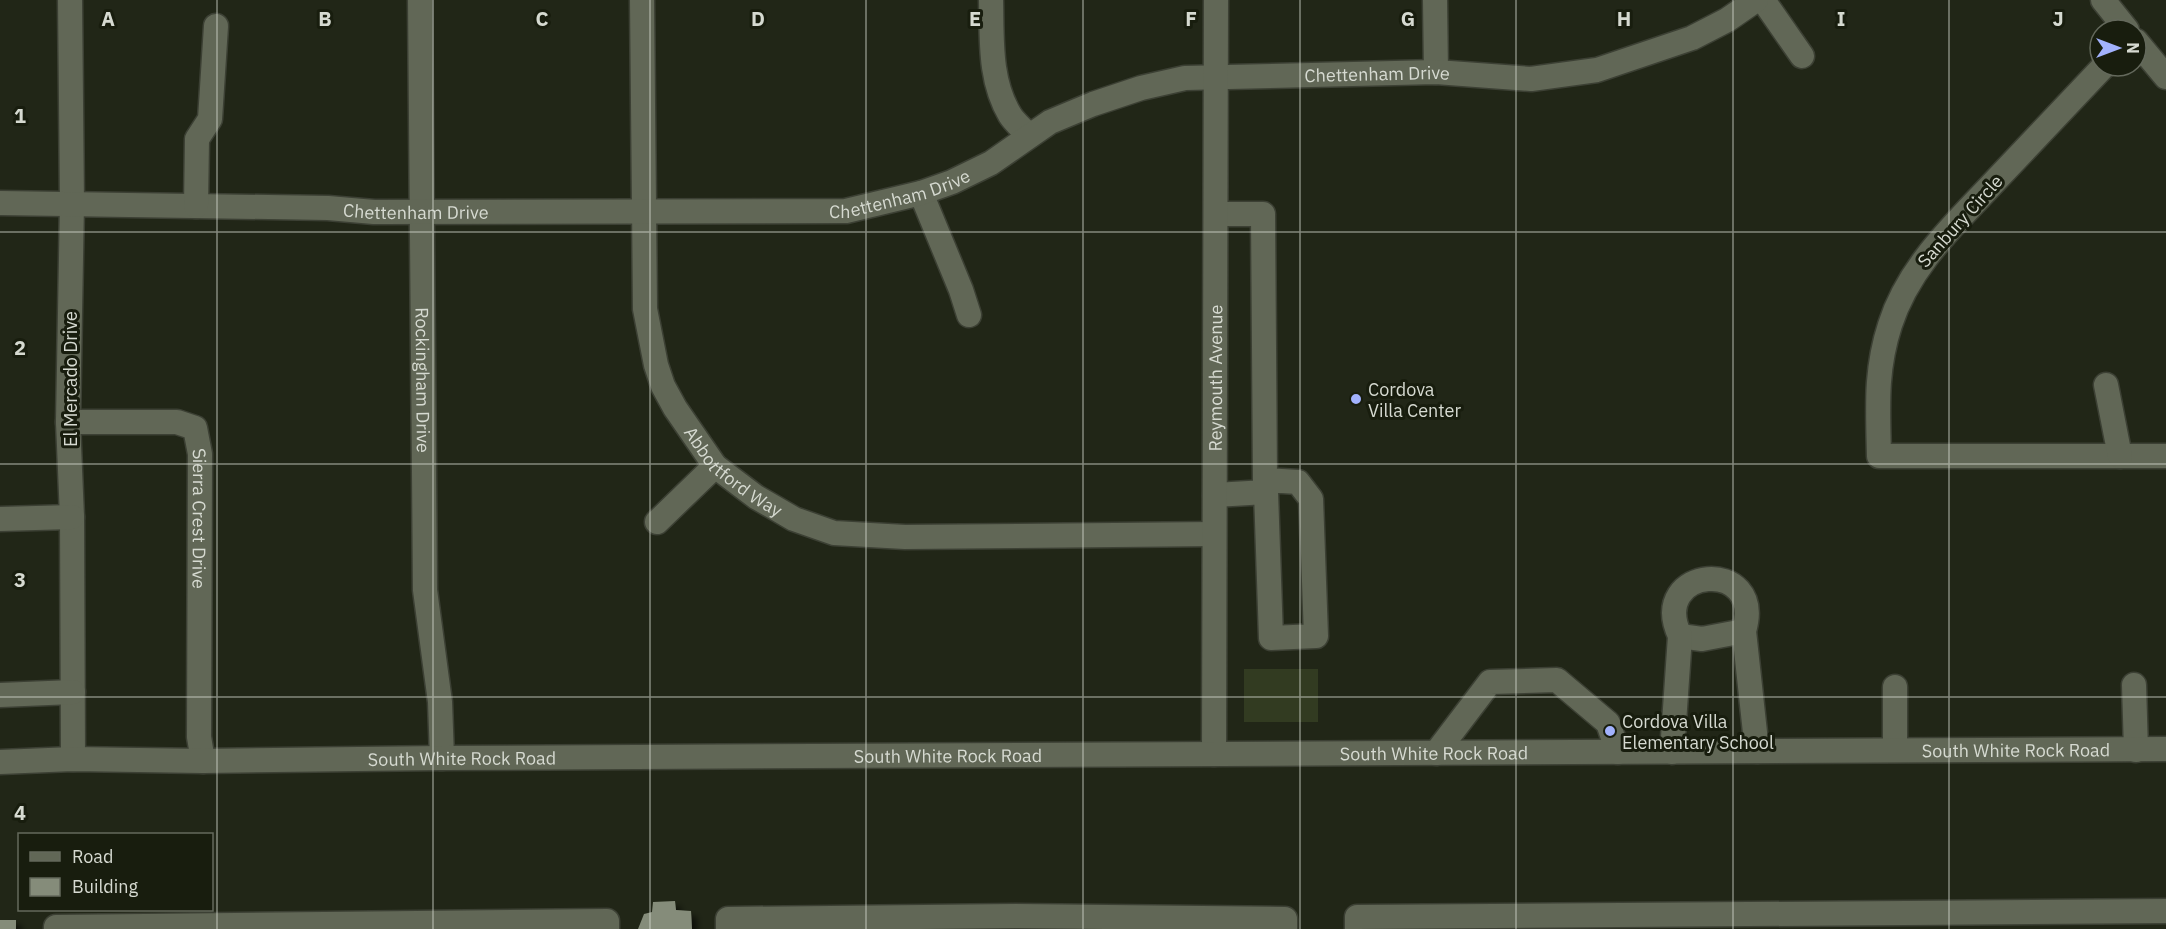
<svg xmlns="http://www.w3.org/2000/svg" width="2166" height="929" font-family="'IBM Plex Sans',sans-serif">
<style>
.green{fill:#323b21}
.building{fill:#858c7a;filter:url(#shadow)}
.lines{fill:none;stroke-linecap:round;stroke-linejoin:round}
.minor-casing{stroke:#3c4034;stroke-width:27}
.minor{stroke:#616756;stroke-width:24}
.grid{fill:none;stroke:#d6dad1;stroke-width:1.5;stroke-opacity:0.55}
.poi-dot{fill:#a2b2fd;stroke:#181d0e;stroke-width:2}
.labels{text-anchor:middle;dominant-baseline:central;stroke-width:6;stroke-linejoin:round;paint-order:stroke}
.street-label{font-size:18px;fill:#d6dad1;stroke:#181d0e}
.poi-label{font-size:18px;fill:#d6dad1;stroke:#181d0e;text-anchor:start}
.grid-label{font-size:20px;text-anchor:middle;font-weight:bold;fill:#d6dad1;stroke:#181d0e;stroke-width:6;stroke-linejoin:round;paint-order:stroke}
</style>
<defs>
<filter id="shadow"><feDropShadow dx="5.5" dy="5.5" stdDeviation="3" flood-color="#0009"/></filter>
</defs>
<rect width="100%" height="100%" fill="#212617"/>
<path class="green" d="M 1244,669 L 1318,669 L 1318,722 L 1244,722 Z"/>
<path class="building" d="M 675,901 L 676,910 L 691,911 L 692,929 L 638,929 L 644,914 L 652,912 L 653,902 Z
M 0,920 L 16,920 L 16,929 L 0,929 Z"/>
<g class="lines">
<g class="minor-casing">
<g id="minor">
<path d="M 70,0 L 72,203 L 68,422 L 72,517 L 73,759"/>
<path id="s1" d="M 420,0 L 425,590 L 440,702 L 442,758"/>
<path id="s2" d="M 642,0 L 645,309 L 656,365 L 663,386 L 675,408 L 715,466 L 756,497 L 794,519 L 834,533 L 905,537 L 1214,534"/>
<path d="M 991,0 C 992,39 989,80 1010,115 C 1015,123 1023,129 1029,136"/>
<path d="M 1435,0 L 1436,72"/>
<path d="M 1763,0 L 1802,56"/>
<path d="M 2103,0 L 2127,30"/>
<path d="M 2136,41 L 2166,77"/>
<path d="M 2104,66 C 2068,104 2033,141 1997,179 C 1956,223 1909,265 1890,325 C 1875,371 1878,408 1879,456 L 2166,456"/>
<path d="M 921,193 L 961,290 L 969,315"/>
<path id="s3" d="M 0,203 L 328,208 L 374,212 L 846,211 L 921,193 L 952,182 L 991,163 L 1050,122 L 1093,104 L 1141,88 L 1185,78 L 1436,72 L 1531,79 L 1597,70 L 1692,38 L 1727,20 L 1756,0"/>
<path d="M 196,206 L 197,139 L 210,119 L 216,26"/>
<path d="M 2106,385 L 2120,456"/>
<path id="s4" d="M 68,422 L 177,422 L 195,428 L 200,454 L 199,737 L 203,761"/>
<path d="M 1215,495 L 1266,492 L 1271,638 L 1316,636 L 1311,499 L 1298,482 L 1265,480 L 1263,214 L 1216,214"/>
<path d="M 0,519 L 72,517"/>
<path d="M 657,522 L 715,466"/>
<path d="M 1680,636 L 1702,639 L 1744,631"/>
<path d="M 2134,685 L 2136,750"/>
<path d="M 0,695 L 73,692"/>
<path d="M 1895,750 L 1895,687"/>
<path d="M 1672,752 L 1680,636 C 1647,566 1766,556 1744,631 L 1757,751"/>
<path d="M 1436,753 L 1490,682 L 1557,680 L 1608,723 L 1618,752"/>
<path id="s5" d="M 1214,754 L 1216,0"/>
<path id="s6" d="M 0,762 L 73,759 L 203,761 L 442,758 L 2166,749"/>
<path d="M 56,929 L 56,927 L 607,921 L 607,929"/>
<path d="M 728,929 L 728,919 L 1015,916 L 1285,919 L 1285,929"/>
<path d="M 1357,929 L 1357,917 L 2166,911"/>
</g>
</g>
<use href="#minor" class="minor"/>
</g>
<path class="grid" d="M 217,0 L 217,929M 433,0 L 433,929M 650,0 L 650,929M 866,0 L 866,929M 1083,0 L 1083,929M 1300,0 L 1300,929M 1516,0 L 1516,929M 1733,0 L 1733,929M 1949,0 L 1949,929M 0,232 L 2166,232M 0,464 L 2166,464M 0,697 L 2166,697"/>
<g class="poi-dot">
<circle cx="1356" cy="399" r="6"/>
<circle cx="1610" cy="731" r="6"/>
</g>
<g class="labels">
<g class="street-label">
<text stroke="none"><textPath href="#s3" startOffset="1406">Chettenham Drive</textPath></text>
<text stroke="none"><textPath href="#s3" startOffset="902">Chettenham Drive</textPath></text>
<text stroke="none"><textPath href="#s3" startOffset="416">Chettenham Drive</textPath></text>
<text transform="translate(1960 221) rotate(-48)">Sanbury Circle</text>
<text stroke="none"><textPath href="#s5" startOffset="376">Reymouth Avenue</textPath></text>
<text transform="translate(70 379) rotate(-90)">El Mercado Drive</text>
<text stroke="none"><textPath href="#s1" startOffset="380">Rockingham Drive</textPath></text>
<text stroke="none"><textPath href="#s2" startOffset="501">Abbottford Way</textPath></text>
<text stroke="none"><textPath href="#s4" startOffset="219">Sierra Crest Drive</textPath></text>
<text stroke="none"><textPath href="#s6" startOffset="2016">South White Rock Road</textPath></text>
<text stroke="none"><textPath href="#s6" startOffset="1434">South White Rock Road</textPath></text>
<text stroke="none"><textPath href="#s6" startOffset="948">South White Rock Road</textPath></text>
<text stroke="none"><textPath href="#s6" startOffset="462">South White Rock Road</textPath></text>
</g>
<g class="poi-label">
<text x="1368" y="389">Cordova<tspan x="1368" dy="21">Villa Center</tspan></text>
<text x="1622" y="721">Cordova Villa<tspan x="1622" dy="21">Elementary School</tspan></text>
</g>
</g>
<g class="grid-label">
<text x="108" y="26">A</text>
<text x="325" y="26">B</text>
<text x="542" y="26">C</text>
<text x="758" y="26">D</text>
<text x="975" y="26">E</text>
<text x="1191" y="26">F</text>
<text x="1408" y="26">G</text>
<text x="1624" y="26">H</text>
<text x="1841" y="26">I</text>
<text x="2058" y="26">J</text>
<text x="20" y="123">1</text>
<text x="20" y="355">2</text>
<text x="20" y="587">3</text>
<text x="20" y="820">4</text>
</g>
<rect x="18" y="833" width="195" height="78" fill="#181d0e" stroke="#64695c" stroke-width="1.5"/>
<rect x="30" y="852" width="30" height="9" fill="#616756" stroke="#64695c" stroke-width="1.5"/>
<text x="72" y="863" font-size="18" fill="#d6dad1">Road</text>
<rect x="30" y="878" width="30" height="18" fill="#858c7a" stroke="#64695c" stroke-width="1.5"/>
<text x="72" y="893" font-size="18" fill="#d6dad1">Building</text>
<g transform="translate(2118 48) rotate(90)"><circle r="28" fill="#181d0e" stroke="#64695c" stroke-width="1.5"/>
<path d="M0-4.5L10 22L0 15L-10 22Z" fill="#a2b2fd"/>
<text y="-9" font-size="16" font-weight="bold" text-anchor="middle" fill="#d6dad1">N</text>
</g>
</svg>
